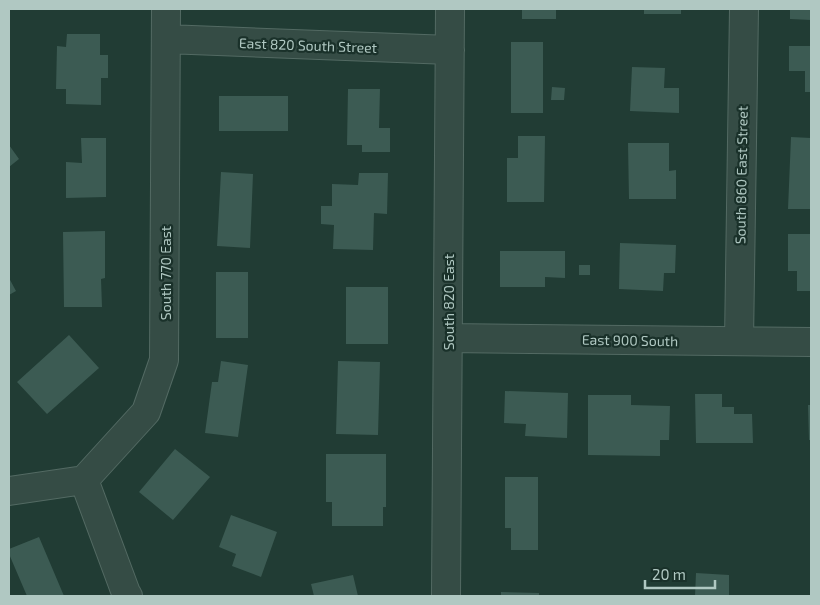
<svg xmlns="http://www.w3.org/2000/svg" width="820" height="605" font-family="'Exo 2',sans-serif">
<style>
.building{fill:#3c5b53}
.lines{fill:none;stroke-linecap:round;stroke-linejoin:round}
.minor-casing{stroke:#536a63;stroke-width:30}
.minor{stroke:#354c45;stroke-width:28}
.labels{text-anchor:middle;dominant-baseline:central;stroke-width:4.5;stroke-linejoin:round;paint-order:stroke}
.street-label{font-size:14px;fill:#b0c8c2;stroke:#1a312a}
</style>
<rect width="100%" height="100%" fill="#213c34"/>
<path class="building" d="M 522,9 L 556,9 L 556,19 L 522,19 Z
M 644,9 L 681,9 L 681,14 L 644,14 Z
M 790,9 L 811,9 L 811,20 L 790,19 Z
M 67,34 L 100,34 L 100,55 L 108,55 L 108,78 L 101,78 L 101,105 L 66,104 L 66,89 L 56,89 L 57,46 L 66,47 Z
M 511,42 L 543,42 L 543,113 L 511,113 Z
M 789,46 L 811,46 L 811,92 L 805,92 L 805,71 L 789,71 Z
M 632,67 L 665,68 L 664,88 L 679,88 L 679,113 L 630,111 Z
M 552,87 L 565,88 L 564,100 L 551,100 Z
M 348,89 L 380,89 L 379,128 L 390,128 L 390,152 L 362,152 L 362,145 L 347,145 Z
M 219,96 L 288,96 L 288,131 L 219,131 Z
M 518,136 L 545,136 L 544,202 L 507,202 L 507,158 L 518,158 Z
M 791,137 L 811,138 L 811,209 L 788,209 Z
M 81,138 L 106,138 L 106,197 L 66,198 L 66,162 L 82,163 Z
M 628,143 L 669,143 L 669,171 L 676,170 L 676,199 L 629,199 Z
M 9,145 L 19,159 L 9,167 Z
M 221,172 L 253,174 L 250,248 L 217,246 Z
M 359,173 L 388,173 L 387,214 L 374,213 L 373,250 L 333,249 L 334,225 L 321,224 L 321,206 L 332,206 L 332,184 L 358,185 Z
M 105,231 L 105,278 L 101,279 L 102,307 L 64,307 L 63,232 Z
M 788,234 L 811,234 L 811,291 L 797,291 L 797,271 L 788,271 Z
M 620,243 L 676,245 L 675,273 L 664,273 L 663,291 L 619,289 Z
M 500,251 L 565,251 L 565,278 L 545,277 L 545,287 L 500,287 Z
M 579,265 L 590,265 L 590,275 L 579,275 Z
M 216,272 L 248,272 L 248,338 L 216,338 Z
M 9,278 L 16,291 L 9,295 Z
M 346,287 L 388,287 L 388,344 L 346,344 Z
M 69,335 L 99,368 L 47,414 L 17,382 Z
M 221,361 L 248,365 L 238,437 L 205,433 L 212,382 L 218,382 Z
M 338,361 L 380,362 L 378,435 L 336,434 Z
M 505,391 L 568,393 L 567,438 L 525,436 L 526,424 L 504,423 Z
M 695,394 L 722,394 L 722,407 L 734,407 L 734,414 L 752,414 L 753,443 L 696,443 Z
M 588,395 L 631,395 L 631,405 L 670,406 L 669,440 L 660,440 L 660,456 L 588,455 Z
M 808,405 L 811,405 L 811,440 L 809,440 Z
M 175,449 L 210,477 L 173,520 L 139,492 Z
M 326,454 L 386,454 L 386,507 L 383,507 L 383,526 L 332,526 L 332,502 L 326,502 Z
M 505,477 L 538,477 L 538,550 L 511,550 L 511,528 L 505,528 Z
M 231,515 L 277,532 L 261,577 L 232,566 L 236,554 L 219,547 Z
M 39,537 L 64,596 L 27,596 L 9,554 L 9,549 Z
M 696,573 L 729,575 L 729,596 L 695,596 Z
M 353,575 L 358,596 L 314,596 L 311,584 Z
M 501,592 L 539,593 L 539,596 L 501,596 Z"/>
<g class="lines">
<g class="minor-casing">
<path id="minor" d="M 166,39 L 450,50
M 448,338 L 811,342
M 739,341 L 744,9
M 84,480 L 146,412 L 164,360 L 166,9
M 84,480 L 126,593 L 128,596
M 9,491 L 84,480
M 446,596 L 450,9"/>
</g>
<use href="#minor" class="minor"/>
</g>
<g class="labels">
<g class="street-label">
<text transform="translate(308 45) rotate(2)">East 820 South Street</text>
<text transform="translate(741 175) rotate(-89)">South 860 East Street</text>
<text transform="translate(165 273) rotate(-90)">South 770 East</text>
<text transform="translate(448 302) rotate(-90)">South 820 East</text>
<text transform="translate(630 340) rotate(1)">East 900 South</text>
</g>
</g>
<rect width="820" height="605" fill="none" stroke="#b0c8c2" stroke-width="20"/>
<path d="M645 580v8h70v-8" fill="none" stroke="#b0c8c2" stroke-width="2.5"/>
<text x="652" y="580" font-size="15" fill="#b0c8c2" stroke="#1a312a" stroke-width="4" paint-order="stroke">20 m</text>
</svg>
